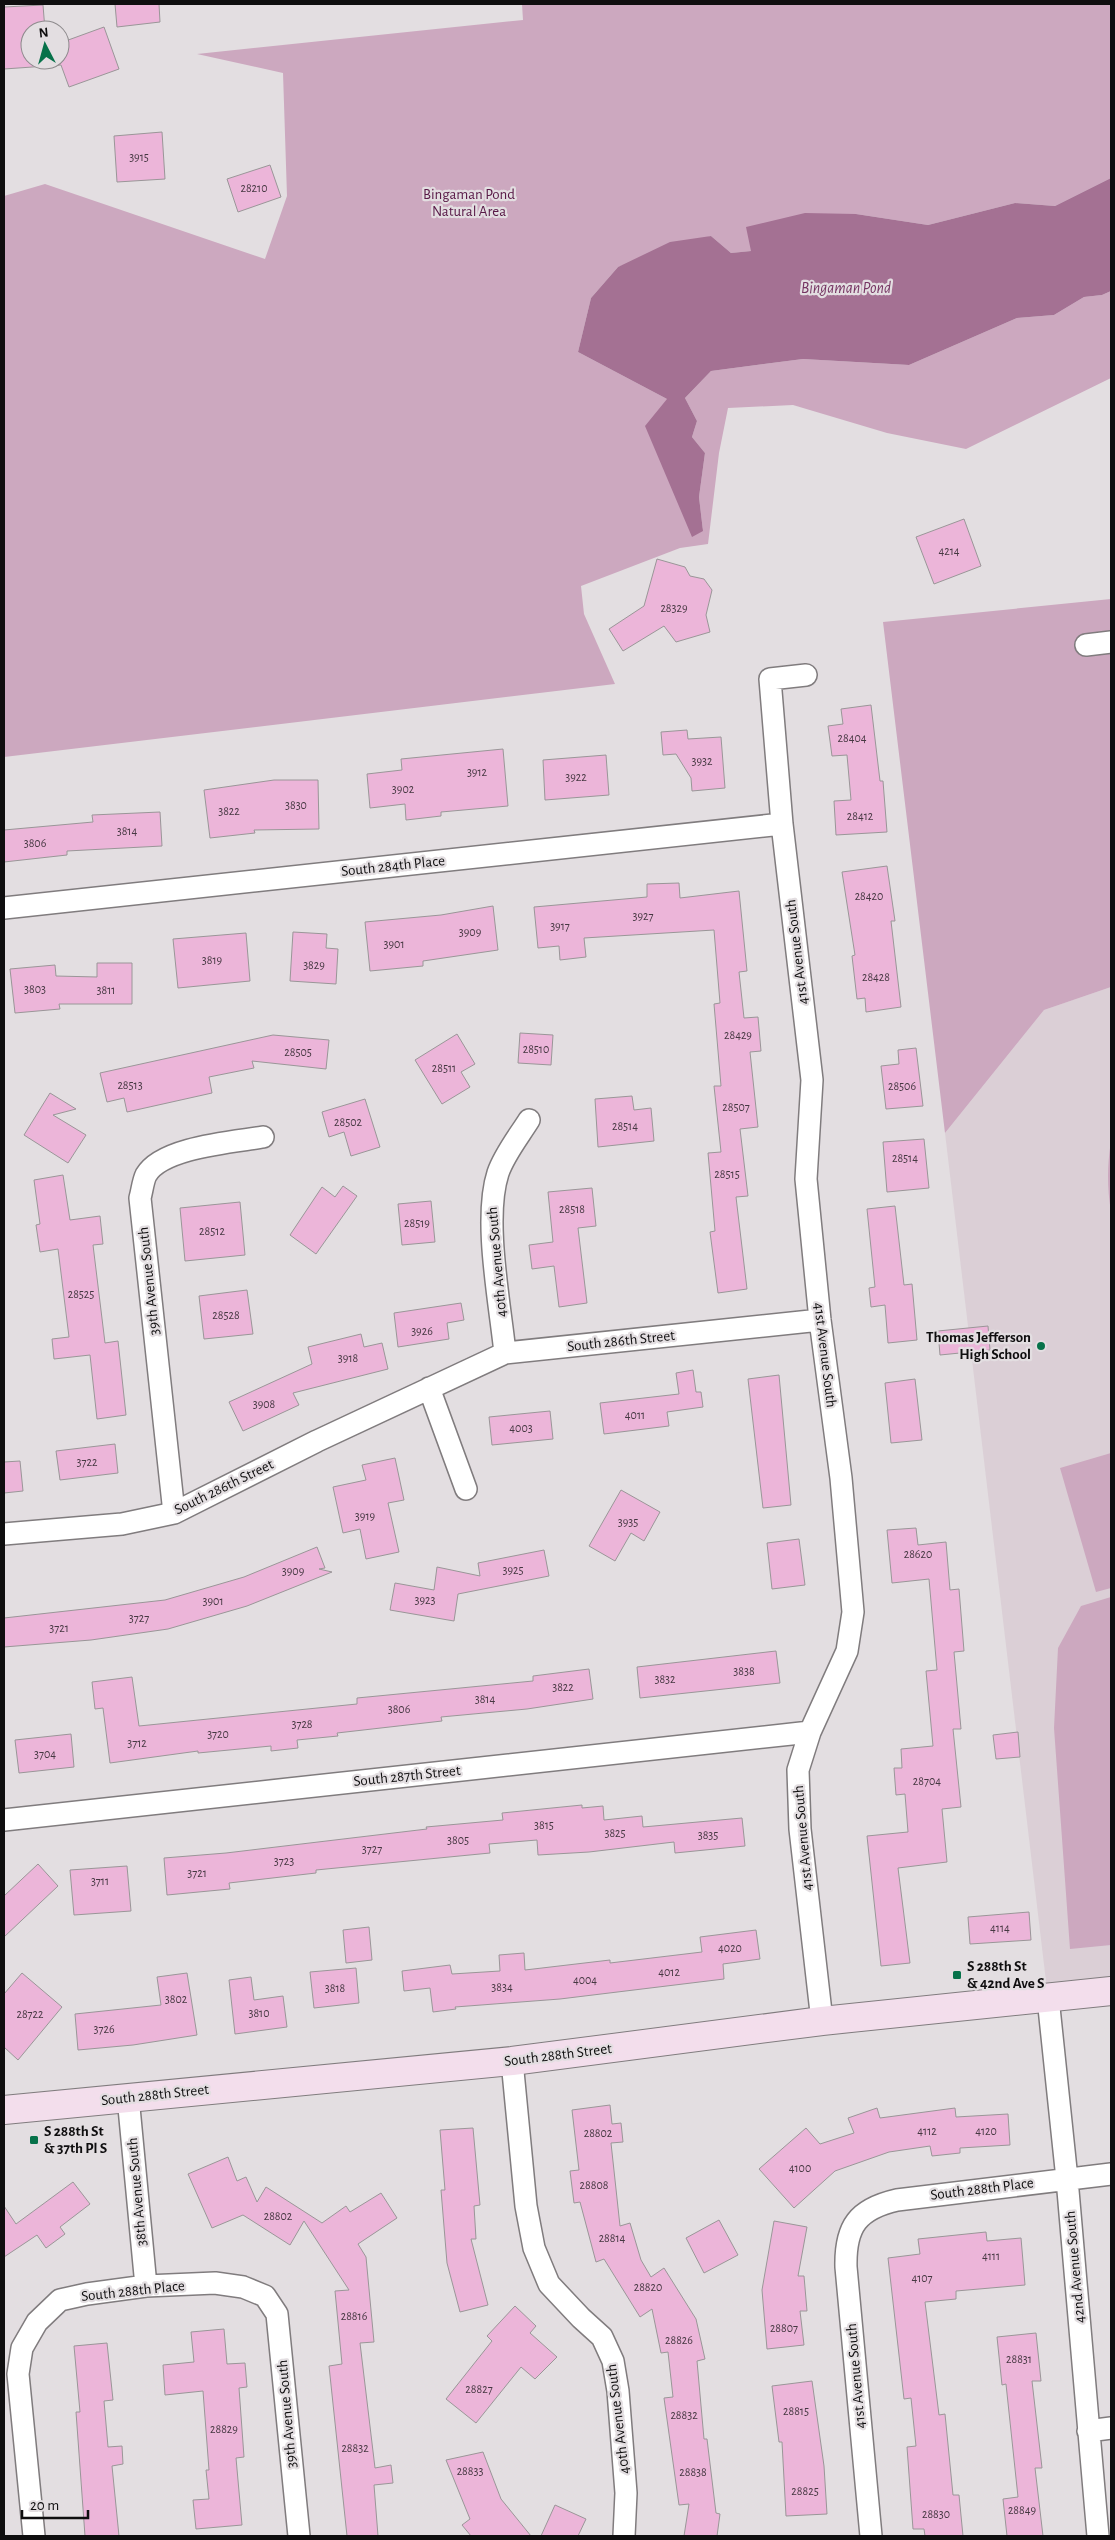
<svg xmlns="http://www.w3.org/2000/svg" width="1115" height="2540" font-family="'Alegreya Sans',sans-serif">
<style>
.built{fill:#dbcfd6}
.green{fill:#cca8bf}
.water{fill:#a47193}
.building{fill:#ecb5d9;stroke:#9a9698}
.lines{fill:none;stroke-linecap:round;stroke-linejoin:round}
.minor-casing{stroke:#807c7e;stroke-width:24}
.secondary-casing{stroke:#807c7e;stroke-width:30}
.minor{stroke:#fff;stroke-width:21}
.secondary{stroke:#f3deec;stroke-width:28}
.poi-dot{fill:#07724a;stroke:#e3dee1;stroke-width:2}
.labels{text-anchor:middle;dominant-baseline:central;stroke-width:4.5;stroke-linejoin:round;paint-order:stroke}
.number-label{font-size:12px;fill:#463842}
.park-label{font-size:15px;fill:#581947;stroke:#e3dee1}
.street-label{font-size:15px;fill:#0f0e0f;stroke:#e3dee1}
.poi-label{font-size:15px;font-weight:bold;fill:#0f0e0f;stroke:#e3dee1;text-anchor:start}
.water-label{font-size:16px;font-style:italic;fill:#753462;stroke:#e3dee1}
</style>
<rect width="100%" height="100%" fill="#e3dee1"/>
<path class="built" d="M 1111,987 L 1111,1991 L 1048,1998 L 945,1133 L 1044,1010 Z"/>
<path class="green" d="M 522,4 L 1111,4 L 1111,178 L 1055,206 L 1015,203 L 928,225 L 856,214 L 751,251 L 731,253 L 711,236 L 618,267 L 591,298 L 578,352 L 667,399 L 703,531 L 699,497 L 705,453 L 692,437 L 697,421 L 685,398 L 711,371 L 803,359 L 909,365 L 1017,318 L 1054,315 L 1084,297 L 1102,295 L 1111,291 L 1111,378 L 966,449 L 887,433 L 793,405 L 728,408 L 719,453 L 708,544 L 680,548 L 581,586 L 584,614 L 615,684 L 4,757 L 4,196 L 45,184 L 265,259 L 287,196 L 283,73 L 197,54 L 523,20 Z
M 1111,599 L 1111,987 L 1044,1010 L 945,1133 L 883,622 Z
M 1111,1141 L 1111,1212 C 1107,1187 1107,1166 1111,1141 Z
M 1111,1453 L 1111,1588 L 1096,1592 L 1060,1468 Z
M 1111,1597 L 1111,1945 L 1070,1949 L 1054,1728 L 1058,1648 L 1081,1606 Z"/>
<path class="water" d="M 1111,178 L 1111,291 L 1102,295 L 1084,297 L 1054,315 L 1017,318 L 909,365 L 803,359 L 711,371 L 685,398 L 697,421 L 692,437 L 705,453 L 699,497 L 703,531 L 692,537 L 645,426 L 667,399 L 578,352 L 591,298 L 618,267 L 670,242 L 711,236 L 731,253 L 751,251 L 746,227 L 805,213 L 856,214 L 928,225 L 1015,203 L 1055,206 Z"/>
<path class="building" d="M 115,4 L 159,4 L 160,22 L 117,27 Z
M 43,5 L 45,30 L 30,30 L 30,60 L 60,60 L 60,43 L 104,27 L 119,69 L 69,87 L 61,65 L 4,69 L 4,7 Z
M 162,132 L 165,179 L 117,182 L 114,136 Z
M 270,165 L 281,197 L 238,212 L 227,179 Z
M 964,519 L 981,566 L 934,584 L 916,537 Z
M 657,559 L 685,567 L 690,576 L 704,579 L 712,590 L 706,615 L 710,632 L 676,642 L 664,626 L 623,651 L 609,629 L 644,606 Z
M 871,705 L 880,781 L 883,781 L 887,832 L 836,835 L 834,801 L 851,800 L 847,755 L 832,756 L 828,726 L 843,724 L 841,709 Z
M 687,730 L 688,739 L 721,737 L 725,788 L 692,791 L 691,778 L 676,754 L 663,755 L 661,732 Z
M 503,749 L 508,806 L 441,812 L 441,816 L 406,820 L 405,804 L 370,808 L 367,774 L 402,770 L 401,759 Z
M 606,755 L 609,795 L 545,800 L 543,760 Z
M 274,780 L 318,780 L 319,829 L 254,830 L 255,833 L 210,838 L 204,790 Z
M 160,812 L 162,846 L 67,851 L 67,855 L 4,862 L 4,830 L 93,822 L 92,815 Z
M 887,866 L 895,921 L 891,921 L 901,1007 L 866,1012 L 865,998 L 857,999 L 852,956 L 855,955 L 842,872 Z
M 679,883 L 680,898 L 739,891 L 747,971 L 739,972 L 744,1018 L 758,1017 L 761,1051 L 750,1052 L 758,1127 L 740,1129 L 748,1196 L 736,1197 L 747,1289 L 718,1293 L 710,1232 L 715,1231 L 708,1153 L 721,1152 L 714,1086 L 721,1086 L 714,1004 L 720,1003 L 714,930 L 584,938 L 586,957 L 560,960 L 559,946 L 538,948 L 534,907 L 647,897 L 647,884 Z
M 493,906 L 498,950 L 423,961 L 423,966 L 370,971 L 365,922 L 441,915 Z
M 293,932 L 327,934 L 326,948 L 338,949 L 336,984 L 290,981 Z
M 246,933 L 250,981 L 178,988 L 173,939 Z
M 97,963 L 132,963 L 132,1004 L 59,1004 L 60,1009 L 15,1013 L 10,969 L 55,965 L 56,976 L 97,977 Z
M 520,1033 L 553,1035 L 551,1065 L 518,1063 Z
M 457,1034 L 475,1064 L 461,1072 L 470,1087 L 442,1104 L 415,1060 Z
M 273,1035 L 329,1040 L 326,1069 L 252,1061 L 254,1068 L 209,1077 L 212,1093 L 127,1112 L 124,1098 L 107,1102 L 100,1073 Z
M 916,1048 L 923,1106 L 886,1109 L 881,1066 L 899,1064 L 898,1050 Z
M 50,1093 L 76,1109 L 53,1115 L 86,1135 L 68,1163 L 24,1135 Z
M 632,1096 L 634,1110 L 651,1108 L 654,1141 L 598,1147 L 595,1099 Z
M 365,1099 L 380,1147 L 351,1156 L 344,1132 L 329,1137 L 322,1112 Z
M 924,1139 L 929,1188 L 887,1192 L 883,1142 Z
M 63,1175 L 70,1220 L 100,1216 L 103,1244 L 93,1245 L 105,1343 L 118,1341 L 126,1415 L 97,1419 L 90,1355 L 54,1359 L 52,1339 L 69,1337 L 58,1249 L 40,1252 L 36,1225 L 40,1224 L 34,1180 Z
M 343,1186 L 357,1196 L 316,1254 L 290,1235 L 322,1187 L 335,1197 Z
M 592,1188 L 596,1226 L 578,1228 L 587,1303 L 559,1307 L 554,1266 L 532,1269 L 529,1245 L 553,1242 L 548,1192 Z
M 431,1201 L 435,1242 L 402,1245 L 398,1204 Z
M 240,1202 L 245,1255 L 185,1261 L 180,1208 Z
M 895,1206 L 904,1285 L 912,1284 L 917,1340 L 888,1343 L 885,1305 L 871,1307 L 869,1288 L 875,1287 L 867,1209 Z
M 247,1290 L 253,1334 L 204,1339 L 199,1296 Z
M 461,1303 L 464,1320 L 447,1323 L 449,1339 L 398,1347 L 394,1313 Z
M 988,1326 L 990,1350 L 940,1355 L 938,1331 Z
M 361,1334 L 364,1347 L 382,1343 L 388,1369 L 293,1393 L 299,1405 L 243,1431 L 229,1402 L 312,1364 L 308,1347 Z
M 693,1370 L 696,1392 L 701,1392 L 703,1407 L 667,1412 L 669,1426 L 604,1434 L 600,1403 L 679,1394 L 676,1373 Z
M 779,1375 L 791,1505 L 763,1508 L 748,1379 Z
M 915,1379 L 922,1440 L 891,1443 L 885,1383 Z
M 550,1411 L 553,1439 L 492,1445 L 489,1417 Z
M 115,1444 L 118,1473 L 60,1480 L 56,1451 Z
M 395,1458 L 404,1500 L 388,1503 L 399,1552 L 366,1559 L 360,1529 L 343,1533 L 333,1487 L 366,1480 L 362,1465 Z
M 20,1461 L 23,1491 L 4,1493 L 4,1462 Z
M 621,1490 L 660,1512 L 644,1541 L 631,1533 L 615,1561 L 589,1546 Z
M 916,1528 L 918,1545 L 946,1542 L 950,1590 L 959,1589 L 964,1651 L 954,1652 L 961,1729 L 953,1729 L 961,1807 L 942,1809 L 947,1862 L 898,1868 L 910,1963 L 881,1966 L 867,1836 L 908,1832 L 905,1794 L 896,1795 L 894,1768 L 902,1768 L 901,1749 L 933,1746 L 926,1671 L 937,1670 L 929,1579 L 892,1583 L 887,1530 Z
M 799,1539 L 805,1585 L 772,1589 L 767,1543 Z
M 317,1547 L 325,1568 L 319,1569 L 332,1572 L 247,1606 L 168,1629 L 91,1640 L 4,1647 L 4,1618 L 165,1600 L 244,1577 Z
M 544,1550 L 549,1576 L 458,1594 L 454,1621 L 390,1610 L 395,1583 L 434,1590 L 437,1567 L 480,1576 L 478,1563 Z
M 776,1651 L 780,1683 L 640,1698 L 637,1667 Z
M 589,1669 L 593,1699 L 527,1709 L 441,1717 L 442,1721 L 337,1733 L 338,1736 L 297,1740 L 298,1748 L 271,1751 L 271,1746 L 198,1753 L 198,1751 L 110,1763 L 103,1708 L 95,1709 L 92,1682 L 132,1677 L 139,1726 L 357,1704 L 357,1698 L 533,1681 L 533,1676 Z
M 1018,1732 L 1020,1757 L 996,1759 L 993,1735 Z
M 71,1734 L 74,1767 L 19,1773 L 15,1740 Z
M 582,1805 L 582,1808 L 603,1806 L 604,1820 L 642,1816 L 643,1827 L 742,1818 L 745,1846 L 675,1853 L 674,1842 L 589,1852 L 538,1855 L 537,1840 L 489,1844 L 490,1853 L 316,1870 L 316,1873 L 229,1883 L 230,1889 L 167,1895 L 164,1858 L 226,1853 L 427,1829 L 426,1827 L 503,1820 L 502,1813 Z
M 38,1864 L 58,1886 L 4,1937 L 4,1896 Z
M 127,1866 L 131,1911 L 74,1915 L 70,1870 Z
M 1029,1912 L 1031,1940 L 970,1944 L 968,1917 Z
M 369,1927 L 372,1960 L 346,1963 L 343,1930 Z
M 756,1930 L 760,1959 L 723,1964 L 724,1979 L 560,1999 L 455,2007 L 456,2009 L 433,2012 L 430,1988 L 404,1991 L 402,1971 L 450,1965 L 452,1974 L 500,1971 L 499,1955 L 524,1953 L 525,1970 L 610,1960 L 610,1963 L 702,1952 L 700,1937 Z
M 356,1968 L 359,2003 L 314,2008 L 310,1972 Z
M 22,1973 L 62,2007 L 18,2060 L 4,2047 L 4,1994 Z
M 187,1973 L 197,2035 L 133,2045 L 78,2050 L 75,2014 L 161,2005 L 157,1977 Z
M 251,1977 L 254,2000 L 283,1996 L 287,2027 L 235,2034 L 229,1980 Z
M 610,2105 L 612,2124 L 621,2123 L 623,2142 L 611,2143 L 620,2226 L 630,2223 L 641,2260 L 651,2277 L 664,2268 L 696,2319 L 705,2359 L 697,2361 L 704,2439 L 707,2439 L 716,2513 L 720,2514 L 717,2536 L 684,2536 L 689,2504 L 679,2505 L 664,2398 L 673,2397 L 668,2352 L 661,2353 L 652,2309 L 640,2317 L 604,2259 L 596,2262 L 580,2202 L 574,2203 L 570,2171 L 579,2170 L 572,2110 Z
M 877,2108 L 880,2118 L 955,2108 L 956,2117 L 1008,2114 L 1010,2145 L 960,2148 L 960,2153 L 932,2156 L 930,2146 L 889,2152 L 835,2171 L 794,2208 L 759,2169 L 806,2128 L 820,2144 L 854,2133 L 848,2118 Z
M 473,2128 L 480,2205 L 474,2206 L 476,2239 L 471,2239 L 488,2305 L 460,2312 L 447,2263 L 441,2190 L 445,2190 L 440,2130 Z
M 228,2157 L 237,2181 L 246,2177 L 257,2202 L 266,2187 L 322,2223 L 346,2206 L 350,2212 L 381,2193 L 397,2218 L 358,2244 L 366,2257 L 374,2342 L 360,2343 L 375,2468 L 391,2465 L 393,2483 L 374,2485 L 378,2536 L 347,2536 L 329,2366 L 342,2364 L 335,2291 L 349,2290 L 304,2221 L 290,2245 L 243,2215 L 212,2228 L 188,2174 Z
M 73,2182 L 90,2204 L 60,2227 L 65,2234 L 46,2248 L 37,2235 L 4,2257 L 4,2206 L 16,2224 Z
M 719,2220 L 738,2255 L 704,2273 L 686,2238 Z
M 774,2221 L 807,2227 L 798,2276 L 804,2276 L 807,2311 L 800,2311 L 804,2345 L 767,2349 L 762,2290 Z
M 986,2232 L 987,2241 L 1021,2238 L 1025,2285 L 956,2291 L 956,2299 L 925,2302 L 939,2415 L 945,2414 L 953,2495 L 959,2495 L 963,2536 L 925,2536 L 924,2529 L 913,2529 L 907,2447 L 916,2446 L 911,2398 L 904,2399 L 888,2258 L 920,2254 L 918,2239 Z
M 515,2306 L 536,2326 L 530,2333 L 557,2357 L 535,2379 L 521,2367 L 476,2423 L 446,2399 L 492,2341 L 487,2336 Z
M 224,2329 L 227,2364 L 245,2363 L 247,2387 L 239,2388 L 244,2457 L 236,2458 L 242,2525 L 196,2529 L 193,2500 L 209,2499 L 206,2470 L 209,2470 L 203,2391 L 165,2395 L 163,2365 L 194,2362 L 191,2332 Z
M 1036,2333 L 1041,2381 L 1032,2381 L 1042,2468 L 1035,2468 L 1043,2536 L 1007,2536 L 1003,2499 L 1018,2497 L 1006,2384 L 1002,2385 L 997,2337 Z
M 107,2343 L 113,2400 L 104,2401 L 108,2447 L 122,2446 L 123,2464 L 112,2466 L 119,2536 L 85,2536 L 76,2412 L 80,2412 L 74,2346 Z
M 812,2381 L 824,2466 L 827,2514 L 786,2516 L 782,2442 L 779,2442 L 772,2386 Z
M 483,2452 L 501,2499 L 531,2536 L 471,2536 L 462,2525 L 470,2519 L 446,2460 Z
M 555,2505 L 586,2519 L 578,2536 L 541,2536 Z"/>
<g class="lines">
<g class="minor-casing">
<path id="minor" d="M 1086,645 L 1111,642
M 806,675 L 770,679 L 782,824 L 812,1080 L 806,1179 L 820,1320 L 841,1478 L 853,1612 L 847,1651 L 810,1732 L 798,1770 L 800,1829 L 822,2021
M 4,908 L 782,824
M 505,1353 C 500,1303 483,1219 498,1173 C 504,1155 519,1136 529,1120
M 429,1388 L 466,1489
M 174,1513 L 140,1198 C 142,1191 143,1181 146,1175 C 162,1147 234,1142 263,1137
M 4,1534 L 122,1524 L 174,1513 L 317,1441 L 505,1353 L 820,1320
M 4,1820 L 810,1732
M 1048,1998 L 1067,2179 L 1098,2536
M 512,2061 L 526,2206 L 534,2248 L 549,2284 L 581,2318 L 602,2337 L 613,2361 L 618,2391 L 626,2493 L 624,2536
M 128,2097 L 146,2286
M 1088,2431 L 1111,2428
M 34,2536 L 18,2374 L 22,2348 L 37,2322 L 60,2300 L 87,2294 L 146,2286 L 215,2283 L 243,2287 L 265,2296 L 277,2314 L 299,2536
M 871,2536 L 846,2267 C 845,2226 858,2209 897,2200 L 1111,2174"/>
</g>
<g class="secondary-casing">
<path id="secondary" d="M 4,2110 L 512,2061 L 822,2021 L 1111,1991"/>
</g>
<use href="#minor" class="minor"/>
<use href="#secondary" class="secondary"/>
</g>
<g class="poi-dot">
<circle cx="1041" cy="1346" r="5"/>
<rect x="952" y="1970" width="10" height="10" rx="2.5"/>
<rect x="29" y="2135" width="10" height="10" rx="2.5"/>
</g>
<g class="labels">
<g class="number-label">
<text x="139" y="157">3915</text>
<text x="254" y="188">28210</text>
<text x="949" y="551">4214</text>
<text x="674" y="608">28329</text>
<text x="852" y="738">28404</text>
<text x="702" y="761">3932</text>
<text x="477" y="772">3912</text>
<text x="576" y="777">3922</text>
<text x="403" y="789">3902</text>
<text x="296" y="805">3830</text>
<text x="229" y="811">3822</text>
<text x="860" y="816">28412</text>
<text x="127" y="831">3814</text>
<text x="35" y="843">3806</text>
<text x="869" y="896">28420</text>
<text x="643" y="916">3927</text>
<text x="560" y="926">3917</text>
<text x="470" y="932">3909</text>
<text x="394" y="944">3901</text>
<text x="212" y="960">3819</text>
<text x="314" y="965">3829</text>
<text x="876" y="977">28428</text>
<text x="35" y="989">3803</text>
<text x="106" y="990">3811</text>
<text x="738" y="1035">28429</text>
<text x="536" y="1049">28510</text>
<text x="298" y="1052">28505</text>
<text x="444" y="1068">28511</text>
<text x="130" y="1085">28513</text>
<text x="902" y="1086">28506</text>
<text x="736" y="1107">28507</text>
<text x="348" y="1122">28502</text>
<text x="625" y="1126">28514</text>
<text x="905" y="1158">28514</text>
<text x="727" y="1174">28515</text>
<text x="572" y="1209">28518</text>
<text x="417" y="1223">28519</text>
<text x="212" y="1231">28512</text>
<text x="81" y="1294">28525</text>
<text x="226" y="1315">28528</text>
<text x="422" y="1331">3926</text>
<text x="348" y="1358">3918</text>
<text x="264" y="1404">3908</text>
<text x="635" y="1415">4011</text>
<text x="521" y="1428">4003</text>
<text x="87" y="1462">3722</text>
<text x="365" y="1516">3919</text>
<text x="628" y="1522">3935</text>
<text x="918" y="1554">28620</text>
<text x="513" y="1570">3925</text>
<text x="293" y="1571">3909</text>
<text x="425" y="1600">3923</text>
<text x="213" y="1601">3901</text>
<text x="139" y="1618">3727</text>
<text x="59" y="1628">3721</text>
<text x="744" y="1671">3838</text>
<text x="665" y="1679">3832</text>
<text x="563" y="1687">3822</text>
<text x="485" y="1699">3814</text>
<text x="399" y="1709">3806</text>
<text x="302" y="1724">3728</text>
<text x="218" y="1734">3720</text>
<text x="137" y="1743">3712</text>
<text x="45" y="1754">3704</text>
<text x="927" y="1781">28704</text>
<text x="544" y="1825">3815</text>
<text x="615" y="1833">3825</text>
<text x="708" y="1835">3835</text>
<text x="458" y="1840">3805</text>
<text x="372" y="1849">3727</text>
<text x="284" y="1861">3723</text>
<text x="197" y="1873">3721</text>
<text x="100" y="1881">3711</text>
<text x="1000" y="1928">4114</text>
<text x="730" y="1948">4020</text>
<text x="669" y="1972">4012</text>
<text x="585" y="1980">4004</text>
<text x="502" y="1987">3834</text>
<text x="335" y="1988">3818</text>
<text x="176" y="1999">3802</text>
<text x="259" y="2013">3810</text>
<text x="30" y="2014">28722</text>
<text x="104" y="2029">3726</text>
<text x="927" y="2131">4112</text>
<text x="986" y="2131">4120</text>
<text x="598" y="2133">28802</text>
<text x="800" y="2168">4100</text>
<text x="594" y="2185">28808</text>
<text x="278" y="2216">28802</text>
<text x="612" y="2238">28814</text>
<text x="991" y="2256">4111</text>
<text x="922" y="2278">4107</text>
<text x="648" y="2287">28820</text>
<text x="354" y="2316">28816</text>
<text x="784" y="2328">28807</text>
<text x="679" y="2340">28826</text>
<text x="1019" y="2359">28831</text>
<text x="479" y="2389">28827</text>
<text x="796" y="2411">28815</text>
<text x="684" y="2415">28832</text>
<text x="224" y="2429">28829</text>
<text x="355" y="2448">28832</text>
<text x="470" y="2471">28833</text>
<text x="693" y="2472">28838</text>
<text x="805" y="2491">28825</text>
<text x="1022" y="2510">28849</text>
<text x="936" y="2514">28830</text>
</g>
<g class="park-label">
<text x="469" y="194">Bingaman Pond<tspan x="469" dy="17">Natural Area</tspan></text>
</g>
<g class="street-label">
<text transform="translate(393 866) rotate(-6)">South 284th Place</text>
<text transform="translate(797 952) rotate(-97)">41st Avenue South</text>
<text transform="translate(497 1262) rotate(-95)">40th Avenue South</text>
<text transform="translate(149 1281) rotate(-96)">39th Avenue South</text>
<text transform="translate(621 1341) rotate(-6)">South 286th Street</text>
<text transform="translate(825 1355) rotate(83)">41st Avenue South</text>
<text transform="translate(224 1487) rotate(-26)">South 286th Street</text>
<text transform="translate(407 1776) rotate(-6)">South 287th Street</text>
<text transform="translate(803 1838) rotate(-95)">41st Avenue South</text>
<text transform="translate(558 2055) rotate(-7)">South 288th Street</text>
<text transform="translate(155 2095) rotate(-6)">South 288th Street</text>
<text transform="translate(982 2189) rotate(-7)">South 288th Place</text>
<text transform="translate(137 2192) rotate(-95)">38th Avenue South</text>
<text transform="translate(1075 2267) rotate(-95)">42nd Avenue South</text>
<text transform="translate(133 2291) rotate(-6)">South 288th Place</text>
<text transform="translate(856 2376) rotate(-95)">41st Avenue South</text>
<text transform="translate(287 2414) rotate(-95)">39th Avenue South</text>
<text transform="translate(618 2419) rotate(-97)">40th Avenue South</text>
</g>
<g class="poi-label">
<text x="1031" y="1337" text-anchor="end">Thomas Jefferson<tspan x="1031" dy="17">High School</tspan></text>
<text x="967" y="1966">S 288th St<tspan x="967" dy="17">&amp; 42nd Ave S</tspan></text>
<text x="44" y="2131">S 288th St<tspan x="44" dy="17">&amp; 37th Pl S</tspan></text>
</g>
<g class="water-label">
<text x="846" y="288">Bingaman Pond</text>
</g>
</g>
<rect width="1115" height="2540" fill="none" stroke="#0f0e0f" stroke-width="10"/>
<g transform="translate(45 45) rotate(354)"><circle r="24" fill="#e3dee1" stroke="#8e8b8d"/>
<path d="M0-4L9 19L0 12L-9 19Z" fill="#07724a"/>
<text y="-8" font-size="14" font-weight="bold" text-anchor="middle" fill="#0f0e0f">N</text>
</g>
<path d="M22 2510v8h66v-8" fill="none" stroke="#0f0e0f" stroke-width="2.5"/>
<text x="30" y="2510" font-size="15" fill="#0f0e0f" stroke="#e3dee1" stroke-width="4" paint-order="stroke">20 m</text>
</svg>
